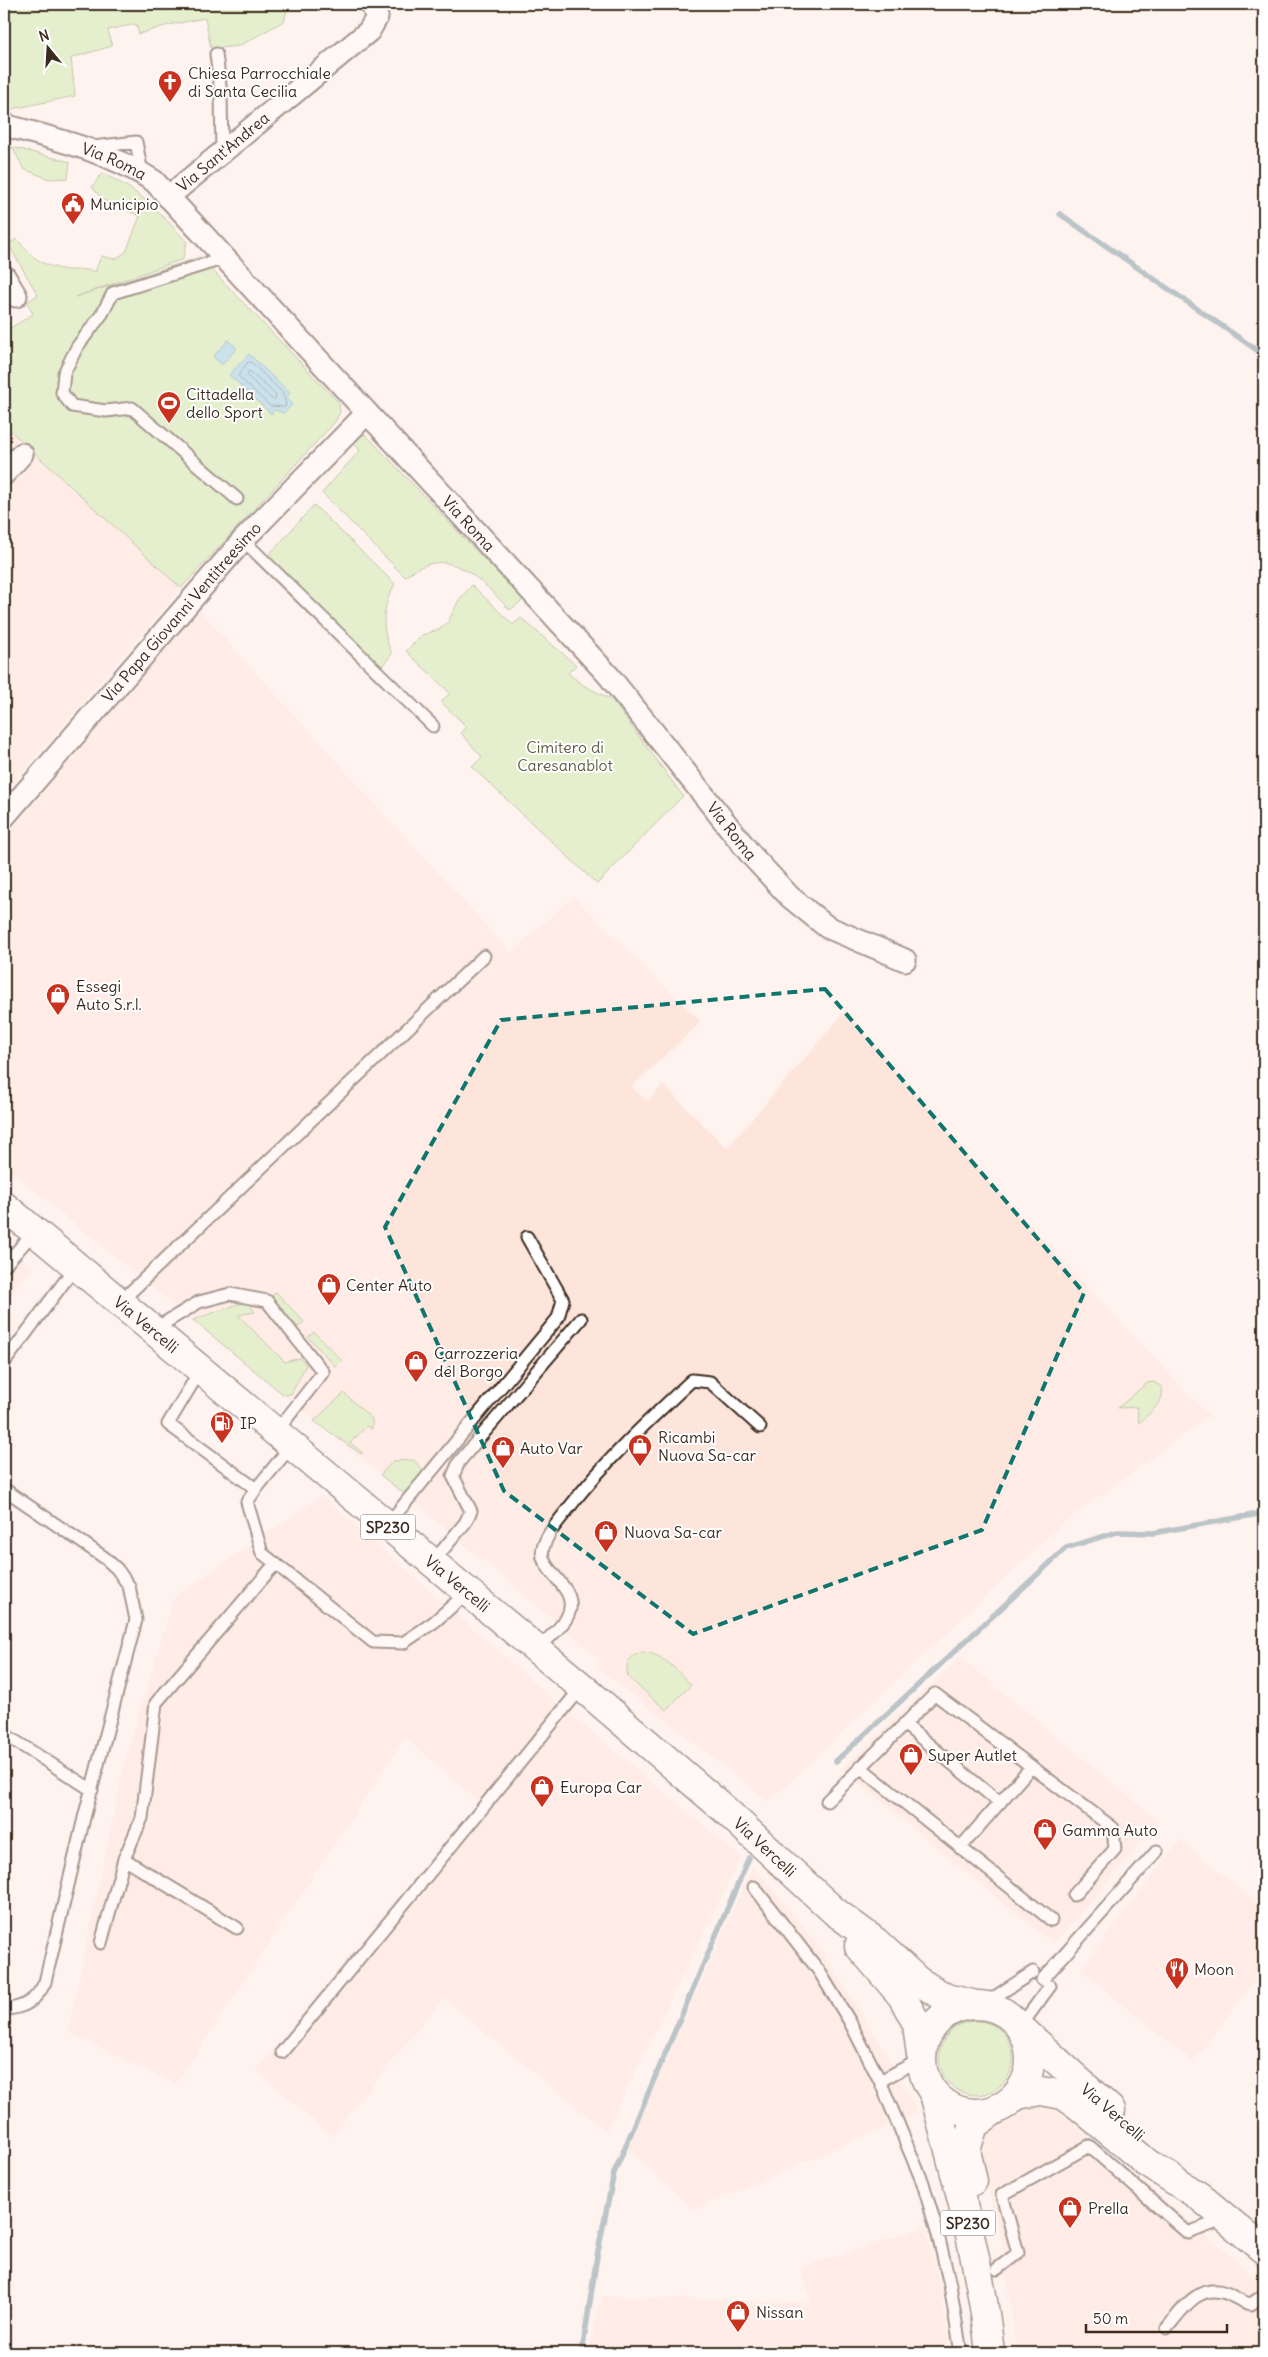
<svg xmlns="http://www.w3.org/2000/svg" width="1268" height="2357" font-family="Delius,sans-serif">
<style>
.built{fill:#fee5dc}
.green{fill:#c6eca7;stroke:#808b62}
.water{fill:#88cee9;stroke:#698c98}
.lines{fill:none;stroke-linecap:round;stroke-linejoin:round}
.shore{stroke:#5a6c6f;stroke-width:1}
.stream{stroke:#698c98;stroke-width:5.5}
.lane-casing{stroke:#3b2a1e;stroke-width:15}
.street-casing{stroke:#3b2a1e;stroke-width:25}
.secondary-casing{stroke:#3b2a1e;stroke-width:31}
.primary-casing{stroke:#3b2a1e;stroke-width:31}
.lane{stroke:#fff;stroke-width:11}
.street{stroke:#fff;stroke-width:21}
.secondary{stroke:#fff;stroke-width:28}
.primary{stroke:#fff;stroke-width:28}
.marked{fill:none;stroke:#0f766e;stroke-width:4;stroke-dasharray:10 6;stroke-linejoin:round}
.labels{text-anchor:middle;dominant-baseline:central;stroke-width:4;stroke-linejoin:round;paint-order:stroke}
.shield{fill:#fff;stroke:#766a62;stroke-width:1}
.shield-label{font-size:15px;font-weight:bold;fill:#3b2a1e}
.poi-label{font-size:16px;fill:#3b2a1e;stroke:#fff;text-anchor:start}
.street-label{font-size:16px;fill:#3b2a1e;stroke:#fff}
.park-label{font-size:16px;fill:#5e5a40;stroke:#fff}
</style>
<rect width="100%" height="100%" fill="#fff3ef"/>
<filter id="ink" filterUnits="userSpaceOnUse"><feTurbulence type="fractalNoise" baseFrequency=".02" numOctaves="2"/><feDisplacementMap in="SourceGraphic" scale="10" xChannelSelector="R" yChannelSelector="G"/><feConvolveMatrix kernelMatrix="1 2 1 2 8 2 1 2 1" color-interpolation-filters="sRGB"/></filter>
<g filter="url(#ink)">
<path class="built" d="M 4,425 L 19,440 L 4,458 Z
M 37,454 L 181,588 L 4,794 L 4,491 Z
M 198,609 L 511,953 L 573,896 L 701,1022 L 632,1087 L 647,1101 L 663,1085 L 727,1148 L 846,1010 L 996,1189 L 1209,1416 L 1062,1524 L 769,1802 L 597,1667 L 602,1661 L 407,1496 L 4,1166 L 4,839 Z
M 4,1243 L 33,1267 L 4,1303 Z
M 322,1496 L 561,1706 L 741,1857 L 606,2131 L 443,1998 L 331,2136 L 256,2070 L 478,1801 L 405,1737 L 176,2084 L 68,2032 L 125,1759 L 174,1597 Z
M 960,1657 L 1159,1821 L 1059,1939 L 1053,1942 L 1047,1939 L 842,1769 Z
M 1181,1840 L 1264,1909 L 1264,1968 L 1193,2062 L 1080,1969 Z
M 753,1865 L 822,1950 L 885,2051 L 918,2113 L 694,2210 L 627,2149 Z
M 1047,2101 L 1264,2284 L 1264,2353 L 1017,2353 L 1002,2244 L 983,2164 L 976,2147 L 994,2124 L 1025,2107 Z
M 925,2227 L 941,2290 L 950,2353 L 588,2353 L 602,2296 L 811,2303 L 800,2268 Z"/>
<path class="green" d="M 4,4 L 285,4 L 287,11 L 284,21 L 239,46 L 211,49 L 205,18 L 168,25 L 139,34 L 136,24 L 108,30 L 112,46 L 71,58 L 75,96 L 7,110 L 4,108 Z
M 12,147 L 70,162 L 68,178 L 49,179 L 24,169 Z
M 102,173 C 142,192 158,211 187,242 L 183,259 L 75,297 L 200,257 L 339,403 L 340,412 L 335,422 L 181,588 L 4,425 L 4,332 L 33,314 L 27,302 L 38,295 L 8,244 L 17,239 C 30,257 44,267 67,270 C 77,271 84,268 95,272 L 101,256 L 115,259 L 126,252 L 140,216 L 103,200 L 92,187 Z
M 365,434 L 523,600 L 510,610 C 480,580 449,541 405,577 L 322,493 L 360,450 L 351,441 Z
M 314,505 L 395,584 C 381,608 381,630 392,654 L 382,666 L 373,663 L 268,556 Z
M 472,585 L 513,625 L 521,618 L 576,665 L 568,673 L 583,685 L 612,700 L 683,796 L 597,884 L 472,767 L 482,757 L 461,733 L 467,727 L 441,702 L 450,693 L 406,651 L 422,635 L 440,629 L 448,622 L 459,600 Z
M 276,1292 L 304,1322 L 298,1327 L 270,1298 Z
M 247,1301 L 255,1312 L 238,1315 L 285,1362 L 300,1358 L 306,1365 L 291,1394 L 284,1395 L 193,1320 Z
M 314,1332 L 342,1361 L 336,1367 L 308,1337 Z
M 1153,1382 L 1161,1386 C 1168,1401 1148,1414 1139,1423 L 1137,1407 L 1118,1408 L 1147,1383 Z
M 344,1393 L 372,1419 L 372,1429 L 367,1426 L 350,1443 L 363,1453 L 361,1454 L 314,1421 Z
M 414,1460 L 426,1473 L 407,1496 L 380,1475 L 393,1461 Z
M 644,1652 C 663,1654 679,1672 691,1685 L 666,1710 L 629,1678 C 623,1664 631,1654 644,1652 Z
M939 2058a37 37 0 1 1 74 0a37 37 0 1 1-74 0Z"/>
<path class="water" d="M 228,340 L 237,348 L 222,365 L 213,357 Z
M 249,354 L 290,393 L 287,397 L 292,405 L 284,413 L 274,410 L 271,414 L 229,375 Z"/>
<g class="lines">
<path class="shore" d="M 251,362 L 282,392 L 286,404 L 285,407 L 270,406 L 238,376 L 247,363 Z
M 249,371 L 276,395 L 275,399 L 272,399 L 247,376 Z"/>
<path class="stream" d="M 1060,214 L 1264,355
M 836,1761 L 1066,1548 L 1117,1532 L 1153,1533 L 1264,1513
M 582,2353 L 597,2256 L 614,2173 L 749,1858"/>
<g class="lane-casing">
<path id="lane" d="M 216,54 L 221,94 L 222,153
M 93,147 L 136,142 L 142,173
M 225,258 L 113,293 L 102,314 L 77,347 L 64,373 L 62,393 L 72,406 L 106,411 L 132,408 L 237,499
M 243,540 L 433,726
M 4,1266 L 34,1232
M 120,1302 L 484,956
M 153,1330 L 199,1302 L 230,1294 L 267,1301 L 323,1372 L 276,1432
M 4,1363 L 76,1266
M 201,1369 L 168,1424 L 256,1489 L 292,1445
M 4,1489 L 105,1558 L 117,1569 L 129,1586 L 136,1620 L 84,1818 L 45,1982 C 37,2000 23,2009 4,2009
M 256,1489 L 247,1502 L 262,1553 L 373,1642 L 403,1643 L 434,1622 L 467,1593
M 387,1525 L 558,1318 L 563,1300 L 527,1237
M 432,1563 L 465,1523 L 471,1511 L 453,1476 L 459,1462 L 581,1319
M 537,1650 C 546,1640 559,1630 566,1619 C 585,1588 536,1572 543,1548 C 547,1533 559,1521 568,1509 C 604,1462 648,1421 692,1380 L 710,1382 L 760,1427
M 904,1724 L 1000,1803
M 4,1734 L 92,1790
M 860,1767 L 1051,1920
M 827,1801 L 935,1694 L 1113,1828 L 1115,1849 L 1074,1895
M 960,1848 L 1031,1767
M 754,1887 L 819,1971 L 850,2022 L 880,2081 L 923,2183 L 938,2235 L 950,2285 L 961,2353
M 237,1928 L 124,1859 L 142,1818 L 156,1703 L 275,1564
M 101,1943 L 124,1859
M 1042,1980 L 1157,1851
M 984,2004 L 1033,1972
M 1020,2027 L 1050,1986
M 282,2052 L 582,1687
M 880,2081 L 921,2059
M 997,2269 L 1018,2253 L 1002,2195 L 1089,2146 L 1188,2233 L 1225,2219
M 1167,2328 C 1182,2310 1198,2283 1226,2293 C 1235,2297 1241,2302 1251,2304 L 1264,2295"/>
</g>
<g class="street-casing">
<g id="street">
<path id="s1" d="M 4,125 C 56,139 108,151 154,181 L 609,676 L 752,856 L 790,897 L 827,927 L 905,960"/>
<path id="s2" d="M 168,197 L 369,31 L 377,17 L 371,4"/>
<path d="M 4,276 L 16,296"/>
<path d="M 4,474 L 22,454"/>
<path id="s3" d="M 4,817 L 243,540 L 367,413"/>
</g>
</g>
<g class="secondary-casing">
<path id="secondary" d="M 1024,2031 L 1111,2110
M 1017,2095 L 1041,2091 L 1063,2095 L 1079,2106 L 1147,2163 L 1199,2196 L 1264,2250"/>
</g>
<g class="primary-casing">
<g id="primary">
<path id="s4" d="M 4,1206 L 582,1687 L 724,1809 L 834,1911 L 876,1942 L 918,1981 L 946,1998 L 972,2004"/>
<path d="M 859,1946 L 902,1996 L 917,2024 L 921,2055"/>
<circle cx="976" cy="2059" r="54"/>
<path d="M 934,2094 C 957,2180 981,2265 990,2353"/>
<path d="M 973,2181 L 966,2150 L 974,2125 L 996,2109"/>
</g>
</g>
<use href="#lane" class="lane"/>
<use href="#street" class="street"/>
<use href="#secondary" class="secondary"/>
<use href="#primary" class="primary"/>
</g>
</g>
<path d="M0 0H1268V2357H0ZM 825,989 L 1084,1293 L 982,1530 L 693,1634 L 504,1491 L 385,1227 L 501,1020 Z" fill="#fff3ef" fill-opacity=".55" fill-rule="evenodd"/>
<path class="marked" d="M 825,989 L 1084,1293 L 982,1530 L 693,1634 L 504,1491 L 385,1227 L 501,1020 Z"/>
<defs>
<g id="church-pin" transform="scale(1.25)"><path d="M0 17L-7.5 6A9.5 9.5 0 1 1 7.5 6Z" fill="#c8321e" stroke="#fff"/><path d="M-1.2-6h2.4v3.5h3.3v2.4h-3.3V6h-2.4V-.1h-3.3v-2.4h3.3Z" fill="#fff"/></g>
<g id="civic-pin" transform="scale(1.25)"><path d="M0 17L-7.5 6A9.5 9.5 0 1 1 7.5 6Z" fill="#c8321e" stroke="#fff"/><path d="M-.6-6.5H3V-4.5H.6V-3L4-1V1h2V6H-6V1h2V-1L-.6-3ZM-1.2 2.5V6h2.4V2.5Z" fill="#fff"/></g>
<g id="stadium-pin" transform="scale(1.25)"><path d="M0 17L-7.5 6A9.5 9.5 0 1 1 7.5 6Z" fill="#c8321e" stroke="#fff"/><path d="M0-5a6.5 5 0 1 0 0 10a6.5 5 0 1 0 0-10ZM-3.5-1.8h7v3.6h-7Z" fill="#fff"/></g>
<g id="shop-pin" transform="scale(1.25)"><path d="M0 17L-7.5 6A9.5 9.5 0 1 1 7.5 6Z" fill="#c8321e" stroke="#fff"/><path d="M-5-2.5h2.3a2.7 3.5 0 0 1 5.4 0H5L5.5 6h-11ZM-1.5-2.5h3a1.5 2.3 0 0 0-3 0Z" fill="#fff"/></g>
<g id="fuel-pin" transform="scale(1.25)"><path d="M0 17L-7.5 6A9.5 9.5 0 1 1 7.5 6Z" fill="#c8321e" stroke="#fff"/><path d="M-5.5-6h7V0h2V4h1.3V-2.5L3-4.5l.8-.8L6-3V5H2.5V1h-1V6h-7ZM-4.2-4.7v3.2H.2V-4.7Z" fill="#fff"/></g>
<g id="restaurant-pin" transform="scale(1.25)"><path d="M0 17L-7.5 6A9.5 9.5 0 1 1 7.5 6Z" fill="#c8321e" stroke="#fff"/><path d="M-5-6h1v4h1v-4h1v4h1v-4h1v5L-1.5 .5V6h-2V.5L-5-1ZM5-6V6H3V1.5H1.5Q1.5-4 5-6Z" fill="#fff"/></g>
</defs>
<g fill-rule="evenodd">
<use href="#church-pin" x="170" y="82"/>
<use href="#civic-pin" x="73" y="204"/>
<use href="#stadium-pin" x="169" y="403"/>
<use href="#shop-pin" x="58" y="995"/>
<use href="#shop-pin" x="329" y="1285"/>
<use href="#shop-pin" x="416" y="1362"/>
<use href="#fuel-pin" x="222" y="1423"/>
<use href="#shop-pin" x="640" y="1446"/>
<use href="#shop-pin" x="503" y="1448"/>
<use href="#shop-pin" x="606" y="1532"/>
<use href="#shop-pin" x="911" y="1755"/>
<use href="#shop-pin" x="542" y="1787"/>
<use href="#shop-pin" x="1045" y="1830"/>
<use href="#restaurant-pin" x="1177" y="1969"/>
<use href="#shop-pin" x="1070" y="2208"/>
<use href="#shop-pin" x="738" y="2312"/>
</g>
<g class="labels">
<g class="shield">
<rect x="360.5" y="1514.5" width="55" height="25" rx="4"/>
<rect x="940.5" y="2210.5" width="55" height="25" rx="4"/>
</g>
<g class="shield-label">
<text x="388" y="1527">SP230</text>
<text x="968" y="2223">SP230</text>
</g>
<g class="poi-label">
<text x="188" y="73">Chiesa Parrocchiale<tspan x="188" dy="18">di Santa Cecilia</tspan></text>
<text x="90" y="204">Municipio</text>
<text x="186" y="394">Cittadella<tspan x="186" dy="18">dello Sport</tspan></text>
<text x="76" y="986">Essegi<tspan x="76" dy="18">Auto S.r.l.</tspan></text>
<text x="346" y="1285">Center Auto</text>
<text x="434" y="1353">Carrozzeria<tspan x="434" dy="18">del Borgo</tspan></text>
<text x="240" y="1423">IP</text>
<text x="658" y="1437">Ricambi<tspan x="658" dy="18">Nuova Sa-car</tspan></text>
<text x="520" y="1448">Auto Var</text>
<text x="624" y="1532">Nuova Sa-car</text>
<text x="928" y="1755">Super Autlet</text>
<text x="560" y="1787">Europa Car</text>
<text x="1062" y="1830">Gamma Auto</text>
<text x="1194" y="1969">Moon</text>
<text x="1088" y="2208">Prella</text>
<text x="756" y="2312">Nissan</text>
</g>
<g class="street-label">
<text stroke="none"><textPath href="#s2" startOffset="71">Via Sant'Andrea</textPath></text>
<text stroke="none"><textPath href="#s1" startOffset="116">Via Roma</textPath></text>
<text stroke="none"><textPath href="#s1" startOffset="626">Via Roma</textPath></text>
<text stroke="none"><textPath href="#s3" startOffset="271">Via Papa Giovanni Ventitreesimo</textPath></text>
<text stroke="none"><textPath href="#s1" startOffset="1031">Via Roma</textPath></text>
<text stroke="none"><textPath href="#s4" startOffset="185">Via Vercelli</textPath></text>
<text stroke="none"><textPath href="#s4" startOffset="590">Via Vercelli</textPath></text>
<text stroke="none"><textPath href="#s4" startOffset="995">Via Vercelli</textPath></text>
<text transform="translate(1113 2112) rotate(41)">Via Vercelli</text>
</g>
<g class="park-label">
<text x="565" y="747">Cimitero di<tspan x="565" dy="18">Caresanablot</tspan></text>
</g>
</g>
<rect width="1268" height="2357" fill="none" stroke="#fff" stroke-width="20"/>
<rect x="10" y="10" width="1248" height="2337" fill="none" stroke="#3b2a1e" stroke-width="2" filter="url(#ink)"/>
<g transform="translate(48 48) rotate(342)" stroke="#ffffff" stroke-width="4" paint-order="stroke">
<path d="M0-4L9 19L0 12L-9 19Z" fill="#3b2a1e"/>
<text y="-8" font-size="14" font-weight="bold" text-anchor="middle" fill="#3b2a1e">N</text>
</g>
<path d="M1086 2324v8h141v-8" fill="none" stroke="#3b2a1e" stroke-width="2.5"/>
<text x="1093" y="2324" font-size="15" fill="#3b2a1e" stroke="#ffffff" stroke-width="4" paint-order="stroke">50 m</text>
</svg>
